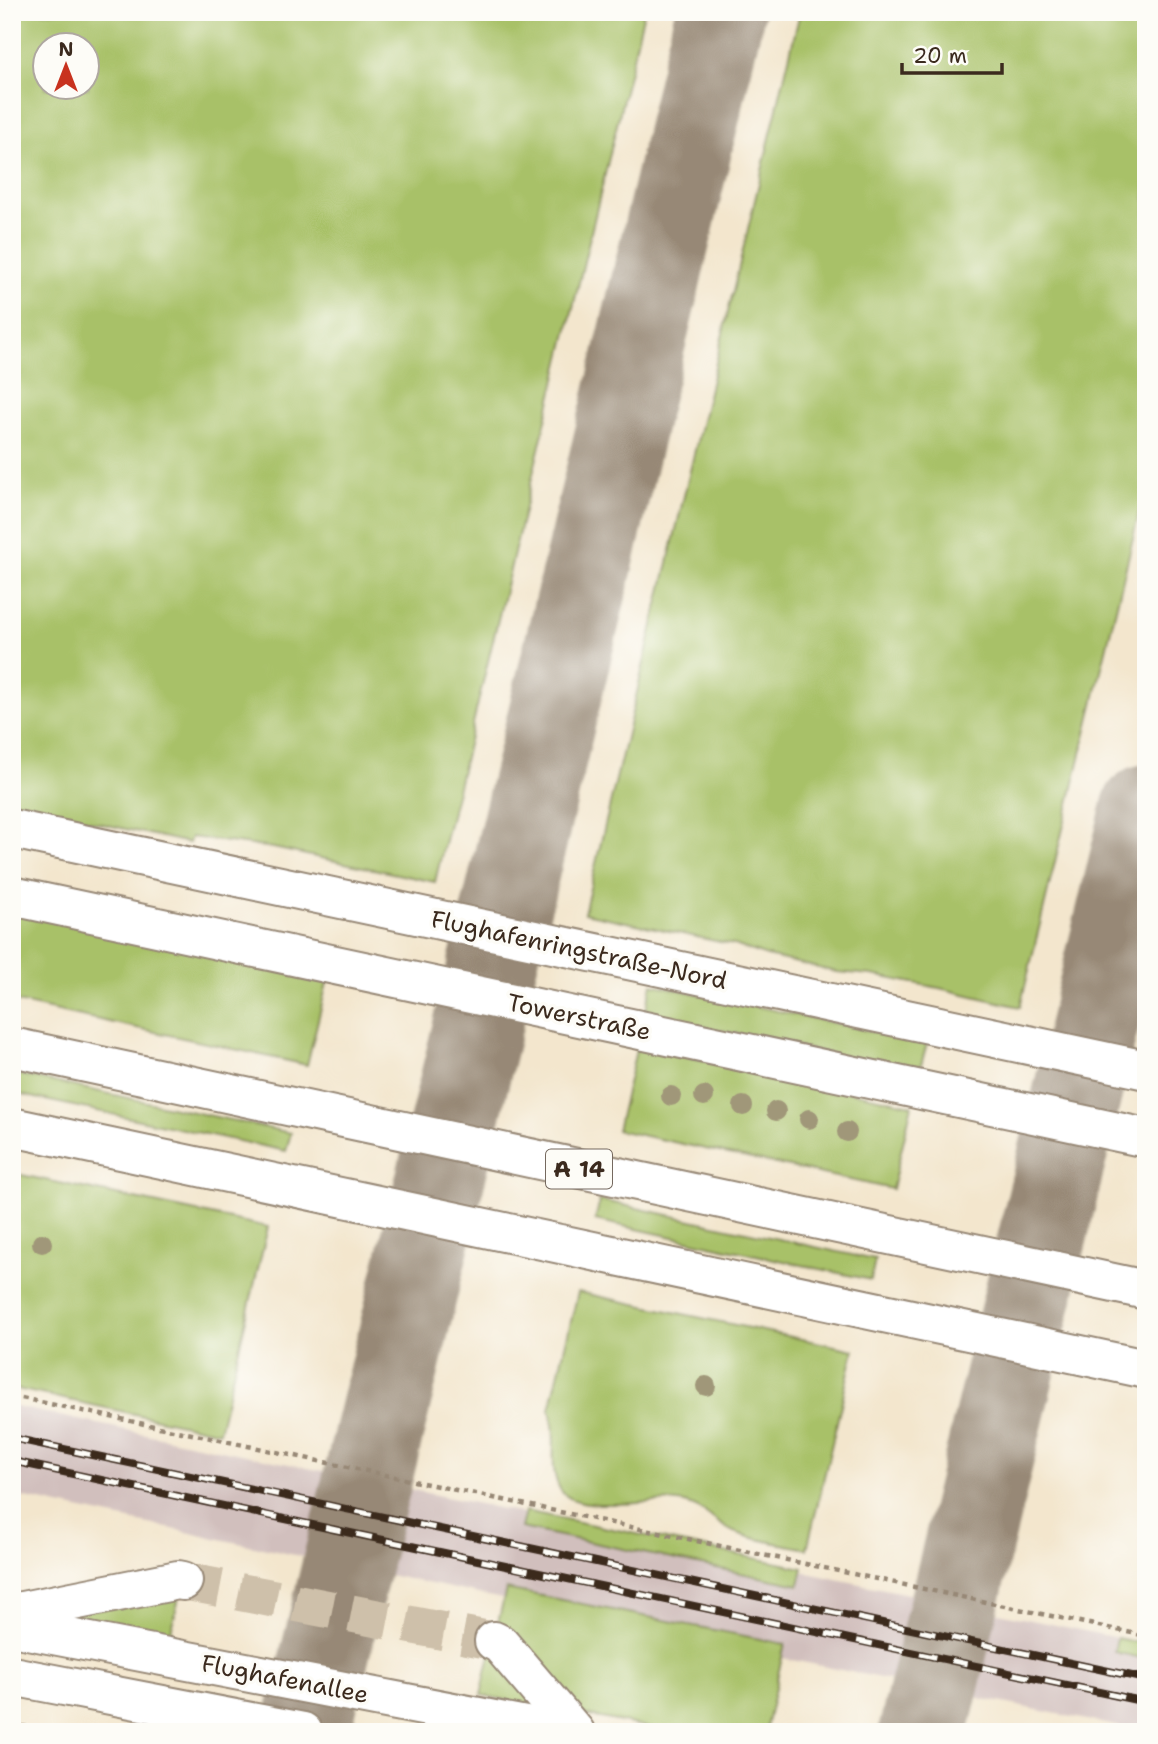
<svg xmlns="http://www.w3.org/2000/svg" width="1158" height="1744" font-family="'Shantell Sans',sans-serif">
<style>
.industrial{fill:#d1bfbd}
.green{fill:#a8c167;stroke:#727642;stroke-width:2;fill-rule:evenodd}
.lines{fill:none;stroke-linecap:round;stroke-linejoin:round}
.taxiway{stroke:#978876;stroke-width:89}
.minor-tunnel{stroke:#cec0aa;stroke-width:38;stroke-dasharray:38 19;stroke-linecap:butt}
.minor-casing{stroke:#978876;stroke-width:42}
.major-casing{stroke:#978876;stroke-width:42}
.highway-casing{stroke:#978876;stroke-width:42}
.path{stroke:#978876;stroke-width:4.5;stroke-dasharray:5 5;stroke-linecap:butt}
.minor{stroke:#fff;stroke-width:38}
.major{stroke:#fff;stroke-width:38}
.highway{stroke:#fff;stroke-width:38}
.rail-casing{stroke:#3b2a1e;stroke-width:8}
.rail{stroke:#fdfcf7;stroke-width:5;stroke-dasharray:16;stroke-linecap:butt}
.tree{fill:#a09779}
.labels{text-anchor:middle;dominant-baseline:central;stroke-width:7;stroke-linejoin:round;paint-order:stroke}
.shield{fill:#fdfcf7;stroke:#75695f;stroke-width:2}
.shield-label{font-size:23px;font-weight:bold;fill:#3b2a1e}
.street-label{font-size:24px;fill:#3b2a1e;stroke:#fdfcf7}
</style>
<rect width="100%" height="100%" fill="#fdfcf7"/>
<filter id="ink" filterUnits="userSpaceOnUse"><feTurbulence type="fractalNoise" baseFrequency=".0143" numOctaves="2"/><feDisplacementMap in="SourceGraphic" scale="14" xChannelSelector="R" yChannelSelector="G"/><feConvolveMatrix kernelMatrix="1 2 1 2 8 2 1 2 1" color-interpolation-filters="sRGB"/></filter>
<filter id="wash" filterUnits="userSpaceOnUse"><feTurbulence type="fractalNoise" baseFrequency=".00686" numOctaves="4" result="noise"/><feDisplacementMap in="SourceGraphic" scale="28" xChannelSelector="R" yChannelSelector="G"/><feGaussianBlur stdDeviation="1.57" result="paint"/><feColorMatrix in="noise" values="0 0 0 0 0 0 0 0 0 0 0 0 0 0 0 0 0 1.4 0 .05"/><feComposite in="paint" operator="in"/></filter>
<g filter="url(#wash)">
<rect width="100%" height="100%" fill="#f3e6cd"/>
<path class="industrial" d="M 12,1406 L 1146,1644 L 1146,1732 L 733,1648 L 12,1495 Z"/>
<path class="green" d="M 12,12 L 644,12 L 435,882 L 273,848 L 191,837 L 189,843 L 12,804 ZM 46,46 L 88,46 L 88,88 L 46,88 Z
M 800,12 L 1146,12 L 1146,484 L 1020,1007 L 939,988 L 872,975 L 836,972 L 767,956 L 734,945 L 584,913 Z
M 12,912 L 328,979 L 307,1065 L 12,1001 Z
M 652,984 L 927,1043 L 919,1073 L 645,1014 Z
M 637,1046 L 912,1105 L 892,1189 L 617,1130 Z
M 12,1073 L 291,1133 L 286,1151 L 12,1093 Z
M 12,1173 L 268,1227 L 219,1432 L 12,1388 Z
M 600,1200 L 875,1260 L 871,1280 L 595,1220 Z
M 578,1292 L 854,1350 L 807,1549 C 783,1544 757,1541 734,1532 C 713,1523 705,1505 678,1502 C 651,1498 575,1516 560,1489 C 549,1470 556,1445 553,1425 C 552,1420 551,1414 550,1409 Z
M 525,1511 L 803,1568 L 799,1585 L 521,1528 Z
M 181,1589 L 170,1635 L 58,1613 Z
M 506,1589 L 785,1644 L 765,1732 L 673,1732 L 570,1712 L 496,1631 Z
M 1117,1638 L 1146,1644 L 1146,1659 L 1114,1652 Z
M 491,1650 L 542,1707 L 481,1695 Z"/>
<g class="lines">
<path class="taxiway" d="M 306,1732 L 509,897 L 720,12
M 923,1732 L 1146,809"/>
</g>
</g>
<g filter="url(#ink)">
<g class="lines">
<path class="minor-tunnel" d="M 183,1581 L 494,1641"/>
<g class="minor-casing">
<path id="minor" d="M 12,829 L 1146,1070
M 12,896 L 1146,1138
M 12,1613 L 178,1580 L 183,1581
M 494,1641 L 500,1644 L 575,1732"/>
</g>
<g class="major-casing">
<path id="major" d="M 12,1627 L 557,1732
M 12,1676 L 303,1732"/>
</g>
<g class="highway-casing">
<path id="highway" d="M 12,1047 L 1146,1290
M 12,1127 L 1146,1369"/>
</g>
<path class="path" d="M 12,1396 L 1146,1636
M 12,1724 L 52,1732"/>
<use href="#minor" class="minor"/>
<use href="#major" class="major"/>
<use href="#highway" class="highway"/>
<g class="rail-casing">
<path id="rail" d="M 12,1438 L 1146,1679
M 12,1461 L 1146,1702"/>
</g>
<use href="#rail" class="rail"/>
</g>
<g class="tree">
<circle cx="671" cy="1096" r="10"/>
<circle cx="704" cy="1096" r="10"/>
<circle cx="743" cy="1106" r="10"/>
<circle cx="776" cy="1111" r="10"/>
<circle cx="809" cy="1119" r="10"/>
<circle cx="847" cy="1132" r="10"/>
<circle cx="42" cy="1243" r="10"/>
<circle cx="706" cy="1386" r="10"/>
</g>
</g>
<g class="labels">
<rect class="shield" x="546" y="1149.5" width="66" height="39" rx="5"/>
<g class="shield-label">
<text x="579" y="1169">A 14</text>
</g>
<g class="street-label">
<text transform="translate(579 950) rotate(12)">Flughafenringstraße-Nord</text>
<text transform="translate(579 1017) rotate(12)">Towerstraße</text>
<text transform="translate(285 1679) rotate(11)">Flughafenallee</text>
</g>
</g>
<rect width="1158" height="1744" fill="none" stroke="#fdfcf7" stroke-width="42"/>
<g transform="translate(66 66)"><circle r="33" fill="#fdfcf7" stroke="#afa8a0" stroke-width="2"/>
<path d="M0-5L12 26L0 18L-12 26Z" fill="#c8321e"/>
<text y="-10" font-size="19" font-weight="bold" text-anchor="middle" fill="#3b2a1e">N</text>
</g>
<path d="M902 63v10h100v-10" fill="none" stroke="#3b2a1e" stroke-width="3.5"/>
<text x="913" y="63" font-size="21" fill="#3b2a1e" stroke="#fdfcf7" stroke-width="5" paint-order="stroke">20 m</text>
</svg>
